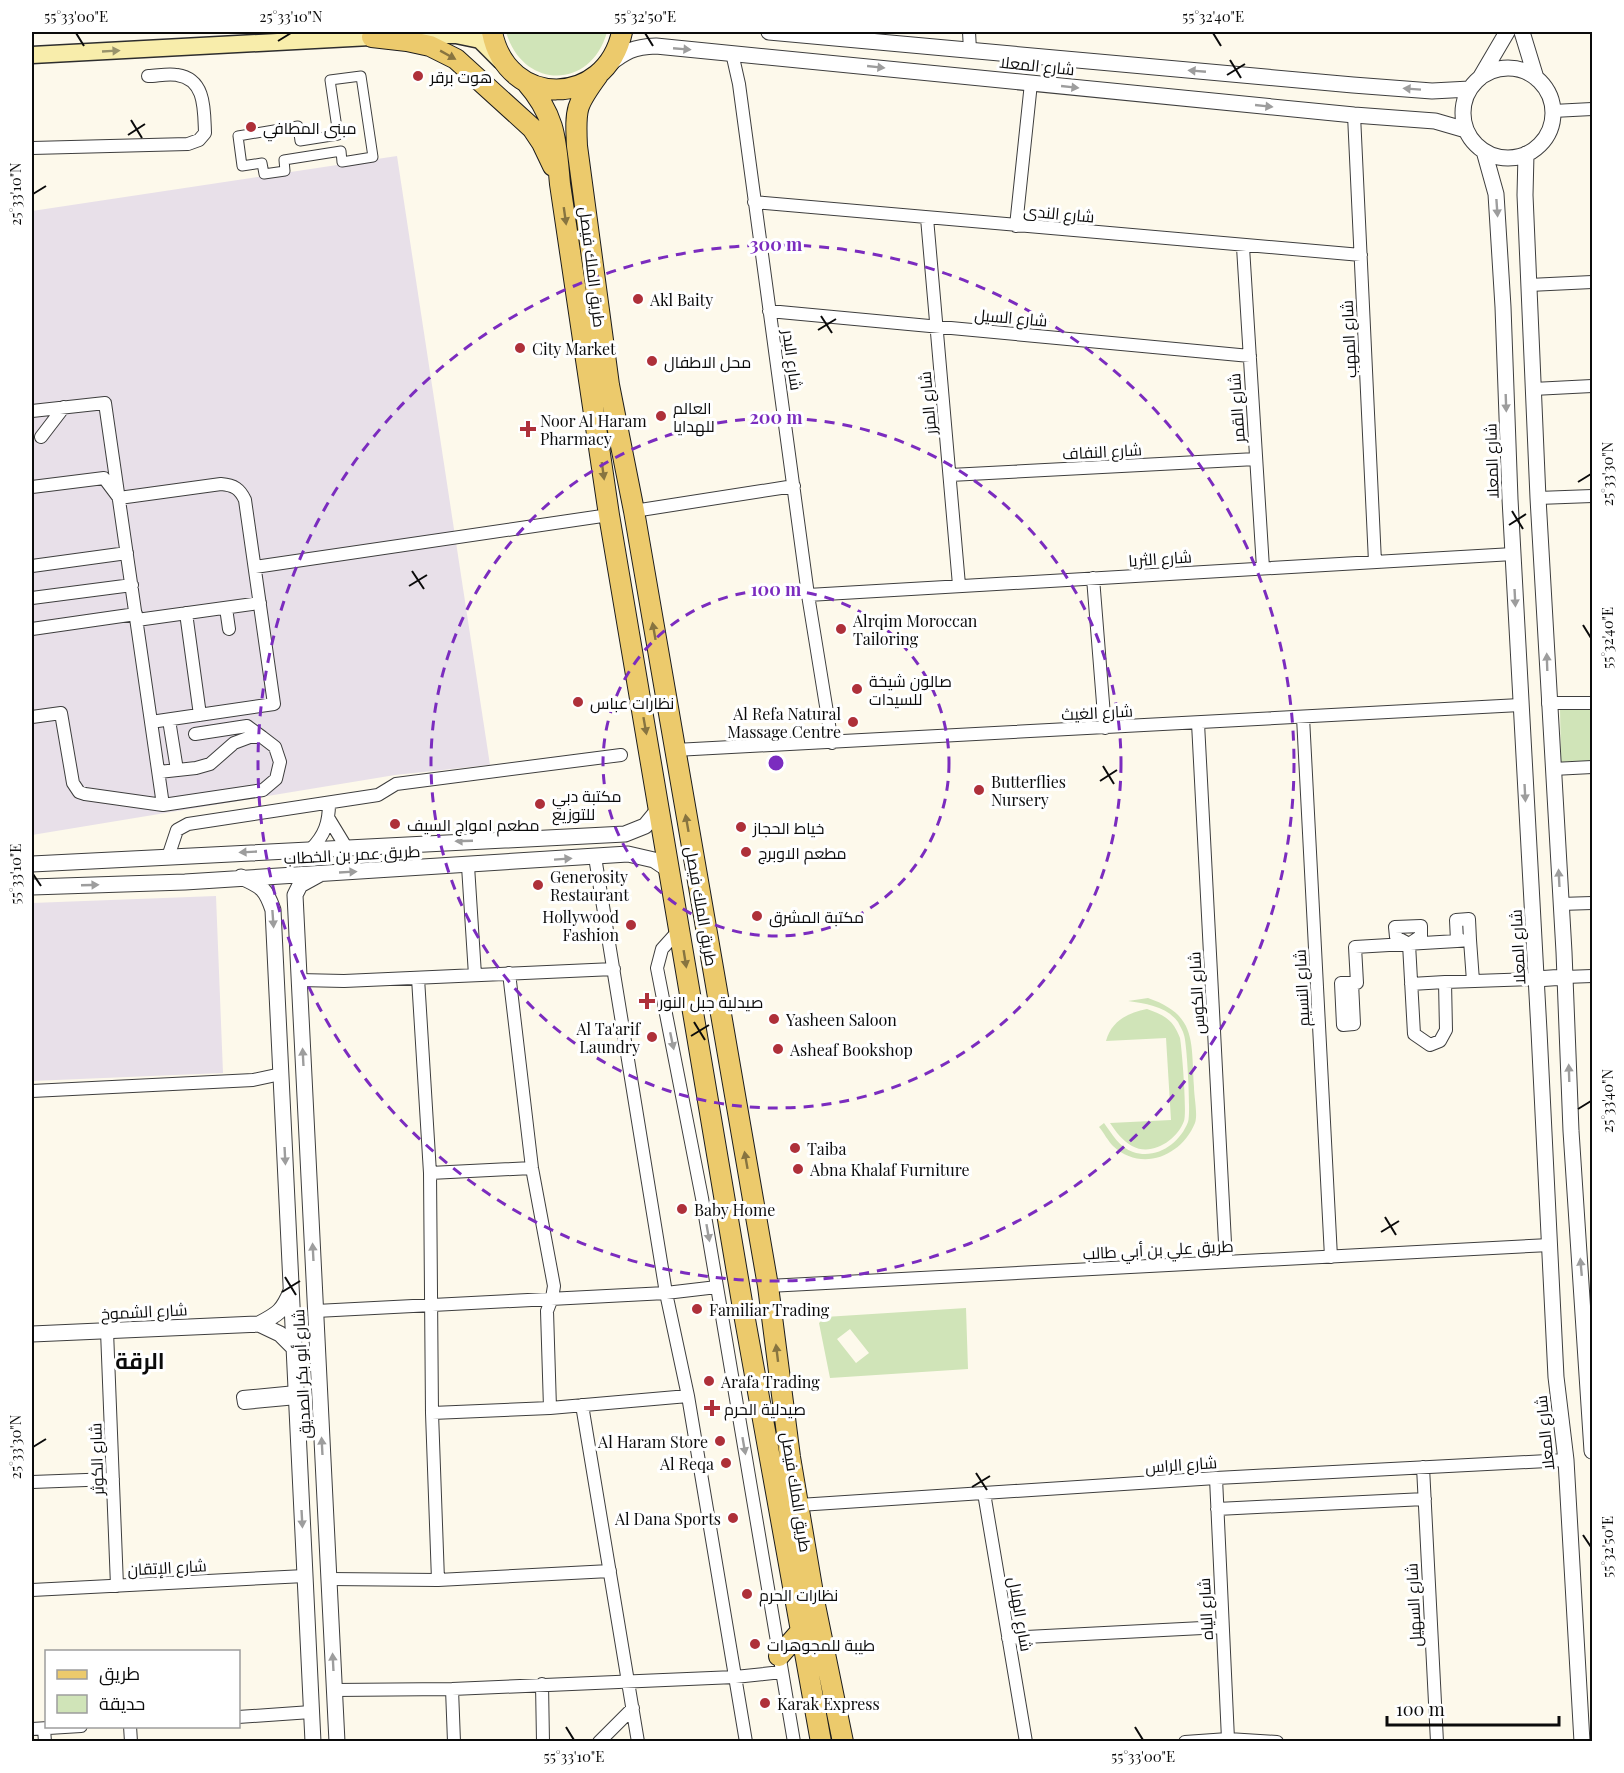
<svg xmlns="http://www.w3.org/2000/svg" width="1624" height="1773" font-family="'Playfair Display',Cairo,serif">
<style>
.industrial{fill:#e8e0e9}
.green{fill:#d0e4b8;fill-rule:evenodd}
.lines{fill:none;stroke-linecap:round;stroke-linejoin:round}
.pedestrian-casing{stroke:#3e3e3e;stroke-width:11}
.minor-casing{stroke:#3e3e3e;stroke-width:14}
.tertiary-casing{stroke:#3e3e3e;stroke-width:17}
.secondary-casing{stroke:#2d2d2d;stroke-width:19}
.primary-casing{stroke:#1c1c1c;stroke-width:22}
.pedestrian{stroke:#fff;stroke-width:9}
.minor{stroke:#fff;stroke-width:12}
.tertiary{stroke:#fff;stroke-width:15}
.secondary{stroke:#f8edab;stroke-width:16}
.primary{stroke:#ecca6c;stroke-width:20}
.oneway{fill:#9d9d9d}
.oneway2{fill:#99936b}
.oneway3{fill:#877440}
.ticks{fill:none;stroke:#0b0b0b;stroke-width:2}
.ring{fill:none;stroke:#7b2cbf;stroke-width:3;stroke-dasharray:10 8}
.poi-dot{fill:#ae3039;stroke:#fff;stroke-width:2}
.labels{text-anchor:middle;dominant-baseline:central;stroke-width:6;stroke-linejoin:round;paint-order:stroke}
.street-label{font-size:16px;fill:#0b0b0b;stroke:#fff}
.poi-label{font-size:16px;fill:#0b0b0b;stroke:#fff;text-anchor:start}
.district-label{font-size:22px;font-weight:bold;fill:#0b0b0b;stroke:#fff}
.centre{fill:#7b2cbf;stroke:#fff;stroke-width:3}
.ring-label{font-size:18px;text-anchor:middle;font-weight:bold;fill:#7b2cbf;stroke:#fff;stroke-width:6;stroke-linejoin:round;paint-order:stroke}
.neatline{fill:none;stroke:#0b0b0b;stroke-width:2}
.ticks-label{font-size:15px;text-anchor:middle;fill:#0b0b0b}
</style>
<rect width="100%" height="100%" fill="#fdf9eb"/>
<path class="industrial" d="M 397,156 L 490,765 L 395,775 L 32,835 L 32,211 Z
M 216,896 L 223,1073 L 32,1081 L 32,903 Z"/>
<path class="green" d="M 506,32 L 607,32 C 591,90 523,90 506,32 Z
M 1592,708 L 1592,761 L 1561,762 L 1560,709 Z
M 1148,998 C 1197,1015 1191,1041 1194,1087 C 1194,1097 1198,1114 1195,1123 C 1181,1157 1141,1172 1113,1146 C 1108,1141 1104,1133 1099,1127 L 1104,1123 C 1112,1134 1120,1148 1133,1152 C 1157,1160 1180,1143 1188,1122 C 1191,1115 1187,1043 1184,1035 C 1183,1031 1180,1026 1178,1022 C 1166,1006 1147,1004 1128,1001 Z
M 1147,1009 C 1158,1013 1167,1016 1174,1026 C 1176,1029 1179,1035 1180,1038 C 1182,1049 1187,1113 1184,1121 C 1177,1140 1152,1157 1132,1146 C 1122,1140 1116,1132 1110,1123 L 1171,1120 L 1166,1038 L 1106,1041 C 1112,1020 1128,1013 1147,1009 Z
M 966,1308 L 968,1369 L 830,1378 L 819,1323 L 825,1317 ZM 850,1329 L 869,1353 L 856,1363 L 837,1339 Z"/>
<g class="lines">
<g class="pedestrian-casing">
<path id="pedestrian" d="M 361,76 L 373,157 L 342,162 L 341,151 L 284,160 L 285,171 L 264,174 L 262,163 L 242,166 L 238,136 L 298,126 L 300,141 L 338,135 L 330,80 Z"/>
</g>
<g class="minor-casing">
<path id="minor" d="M 969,32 L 970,50
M 732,53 L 739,84 L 808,595 L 832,743
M 1553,111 L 1592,109
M 1354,115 L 1375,562
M 32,148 L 188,144 L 199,140 L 205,133 C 204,110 206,79 177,75 C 168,73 157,76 148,76
M 754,202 L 1361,255
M 927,218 L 959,585
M 1016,226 L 1031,83
M 1243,247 L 1263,568
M 1529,285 L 1592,282
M 769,311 L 1250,356
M 1533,389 L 1592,386
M 32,411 L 105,403 L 163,805
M 41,437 L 64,407
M 950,475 L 1256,459
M 32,487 L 104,478 L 119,498 L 221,484 C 234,485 240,489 245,500 L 274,704 L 151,722
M 1538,498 L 1592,496
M 634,511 L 794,486
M 32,566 L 127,553
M 255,567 L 609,515
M 1093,578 L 1105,728
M 808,595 L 1513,554
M 32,598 L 132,585
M 226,608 L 229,629
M 186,613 L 200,715
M 137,620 L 260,603
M 32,629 L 136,614
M 1548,703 L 1592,703
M 32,717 L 61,713 L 73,783 L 79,792 L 85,794 L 163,805 L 263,790 L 276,779 L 280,762 L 275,747 L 262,737 L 250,737 L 234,743 L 210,764 L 196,768 L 159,772
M 1303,717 L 1331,1257
M 169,720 L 177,770
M 1198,723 L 1226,1262
M 195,734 L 247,726 L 262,737
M 675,750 L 1520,705
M 1553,769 L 1592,767
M 329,819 L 346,847
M 311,849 C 325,835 329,822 329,803
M 168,857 L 177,830 L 188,824 L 378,795 L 396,784 L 621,755
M 595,857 L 666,1293 L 688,1396 L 746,1742
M 468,866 L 475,975
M 1560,904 L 1592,903
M 680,929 L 662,949 L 657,968 L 702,1198 L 794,1742
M 1470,940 L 1473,981
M 1409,944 L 1396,937 L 1395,927 L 1421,926 L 1421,936 L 1409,944 L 1414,1034 L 1430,1045 L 1440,1041 L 1446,1030 L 1445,982 L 1536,979
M 509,973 L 532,1168 L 554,1286 L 552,1298 L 547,1311 L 550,1408
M 1565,977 L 1592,976
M 418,978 L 430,1173 L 432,1413 L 438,1580
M 299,980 L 344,981 L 614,969
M 1352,983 L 1354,1024 L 1343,1025 L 1341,983 L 1357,983 L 1355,947 L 1457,941 L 1470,940 L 1469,919 L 1456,920 L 1457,941
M 1411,984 L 1445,982
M 32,1091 L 253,1080 L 281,1074
M 430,1173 L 532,1168
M 768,1286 L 1550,1245
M 316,1311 L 666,1293 L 717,1287
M 107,1331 L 117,1586
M 296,1392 L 243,1397 L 244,1403 L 297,1398
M 582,1405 L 638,1742
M 432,1413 L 550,1408 L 688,1396
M 1423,1467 L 1437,1742
M 1216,1478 L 1228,1739
M 32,1482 L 113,1479
M 984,1493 L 1026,1742
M 799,1505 L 1216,1478 L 1566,1460
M 1217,1509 L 1425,1499
M 329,1579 L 438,1580 L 610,1571
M 32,1590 L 305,1576
M 1008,1638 L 1222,1627
M 542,1684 L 543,1742
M 452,1689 L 454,1742
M 334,1690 L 452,1689 L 735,1677 L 782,1672
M 238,1717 L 311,1712
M 130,1726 L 131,1742
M 32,1729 L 81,1726
M 44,1729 L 45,1742
M 599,1742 L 633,1708
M 1185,1742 L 1228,1739 L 1277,1742"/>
</g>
<g class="tertiary-casing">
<path id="tertiary" d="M 769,32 L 1353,85 L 1432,91 L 1470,89
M 1522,32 L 1536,78
M 608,65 C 626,51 633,47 656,46 L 1354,115 L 1435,121 L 1466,130
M1463 113a45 45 0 1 1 90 0a45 45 0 1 1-90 0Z
M 1480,78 L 1507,32
M 1484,151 L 1496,194 L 1503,307 L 1510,499 L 1539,1031 L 1556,1377 L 1566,1460 L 1582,1742
M 1526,154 L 1525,195 L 1538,498 L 1564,952 L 1571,1131 L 1592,1451
M 32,864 L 625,834 L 645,826 L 659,809
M 320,874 L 300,885 L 295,895 L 337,1742
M 241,877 C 262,886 266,889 273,910 L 313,1742
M 32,887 L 185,882 L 628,854 L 654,860 L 669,870
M 1536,979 L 1565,977
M 259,1324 C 278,1314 283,1311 291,1291
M 32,1334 L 259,1324 L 280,1334 L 294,1348"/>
</g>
<g class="secondary-casing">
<path id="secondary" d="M 32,55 L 408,35 L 456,35 L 480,40 L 501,61"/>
</g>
<g class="primary-casing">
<path id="primary" d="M 492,32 C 507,109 606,108 622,32
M 372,37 L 407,41 L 430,46 L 456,59 L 532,128 L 542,143 L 553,166
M 598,75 C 576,105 575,108 577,146 L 609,385 L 634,511 L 768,1286 L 790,1457 L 815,1605 L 843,1742
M 526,82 C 556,116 556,141 560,184 L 609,515 L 744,1314 L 821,1742
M 779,1656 L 800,1632"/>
</g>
<use href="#pedestrian" class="pedestrian"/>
<use href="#minor" class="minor"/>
<use href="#tertiary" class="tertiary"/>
<use href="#secondary" class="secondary"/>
<use href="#primary" class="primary"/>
</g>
<defs><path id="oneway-solid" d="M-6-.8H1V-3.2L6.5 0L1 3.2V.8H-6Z" transform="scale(1.5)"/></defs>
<g class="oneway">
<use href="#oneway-solid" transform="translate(682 49) rotate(5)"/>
<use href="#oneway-solid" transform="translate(876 67) rotate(6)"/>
<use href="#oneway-solid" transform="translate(1197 71) rotate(-175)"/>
<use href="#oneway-solid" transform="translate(1070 87) rotate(6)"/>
<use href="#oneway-solid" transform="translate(1412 89) rotate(-176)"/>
<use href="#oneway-solid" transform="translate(1264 106) rotate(6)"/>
<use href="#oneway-solid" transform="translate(1497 208) rotate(86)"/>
<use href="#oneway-solid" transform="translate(1506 403) rotate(88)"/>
<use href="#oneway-solid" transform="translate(1515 598) rotate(87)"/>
<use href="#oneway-solid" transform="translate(1547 662) rotate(-92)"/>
<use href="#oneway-solid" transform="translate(1525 793) rotate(87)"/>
<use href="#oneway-solid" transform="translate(464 841) rotate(178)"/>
<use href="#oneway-solid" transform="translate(248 852) rotate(177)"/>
<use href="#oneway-solid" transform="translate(563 859) rotate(-4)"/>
<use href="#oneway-solid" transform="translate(348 872) rotate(-3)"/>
<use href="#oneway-solid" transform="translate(1559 878) rotate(-93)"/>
<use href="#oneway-solid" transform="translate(90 885) rotate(-2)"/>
<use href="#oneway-solid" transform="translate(273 919) rotate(86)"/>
<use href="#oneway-solid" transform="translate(672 1041) rotate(78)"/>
<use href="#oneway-solid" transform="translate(303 1057) rotate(-93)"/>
<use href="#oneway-solid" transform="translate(1569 1073) rotate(-92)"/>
<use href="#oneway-solid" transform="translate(285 1156) rotate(87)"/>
<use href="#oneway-solid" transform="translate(708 1233) rotate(80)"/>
<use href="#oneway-solid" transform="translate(313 1252) rotate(-93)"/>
<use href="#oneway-solid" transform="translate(1581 1267) rotate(-95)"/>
<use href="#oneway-solid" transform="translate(322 1446) rotate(-93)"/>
<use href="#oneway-solid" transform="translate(744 1446) rotate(80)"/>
<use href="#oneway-solid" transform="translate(302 1519) rotate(87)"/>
<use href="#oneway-solid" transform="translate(333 1662) rotate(-93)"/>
</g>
<use class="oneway2" href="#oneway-solid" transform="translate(111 51) rotate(-3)"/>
<g class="oneway3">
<use href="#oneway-solid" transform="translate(448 55) rotate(29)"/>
<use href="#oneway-solid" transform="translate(565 216) rotate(82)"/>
<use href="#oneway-solid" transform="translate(603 471) rotate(82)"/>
<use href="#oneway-solid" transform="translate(654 631) rotate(-100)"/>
<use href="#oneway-solid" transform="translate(645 726) rotate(80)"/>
<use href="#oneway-solid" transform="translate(687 823) rotate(-100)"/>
<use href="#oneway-solid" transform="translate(685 959) rotate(81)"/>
<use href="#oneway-solid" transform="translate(746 1160) rotate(-100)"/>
<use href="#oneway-solid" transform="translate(777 1353) rotate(-97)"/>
</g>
<path class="ticks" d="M 76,33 L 84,46M 645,33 L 653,46M 1213,33 L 1221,46M 278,41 L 291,33M 1230,60 L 1241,78M 1227,75 L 1245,64M 131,120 L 142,138M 128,135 L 145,124M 33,194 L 46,186M 821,316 L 832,333M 818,330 L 836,319M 1578,482 L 1591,474M 1512,511 L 1523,529M 1509,525 L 1526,514M 412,571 L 424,589M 409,586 L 427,575M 1583,625 L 1591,638M 1103,766 L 1114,784M 1100,781 L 1117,770M 33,874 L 41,886M 694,1022 L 705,1040M 691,1036 L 709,1025M 1578,1109 L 1591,1101M 1385,1217 L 1396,1235M 1381,1232 L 1399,1221M 285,1277 L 296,1295M 282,1292 L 300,1281M 33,1447 L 46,1439M 976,1473 L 987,1490M 972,1487 L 990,1476M 1583,1535 L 1591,1547M 566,1727 L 574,1740M 1135,1727 L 1143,1740"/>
<g class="ring">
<circle cx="776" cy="763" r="173"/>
<circle cx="776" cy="763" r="345"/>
<circle cx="776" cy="763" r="518"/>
</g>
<g class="poi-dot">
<circle cx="418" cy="76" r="6"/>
<circle cx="251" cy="127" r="6"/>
<circle cx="638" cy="299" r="6"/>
<circle cx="520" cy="348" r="6"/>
<circle cx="652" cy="361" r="6"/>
<circle cx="661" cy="416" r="6"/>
<path d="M525 420h6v6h6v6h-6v6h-6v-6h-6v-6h6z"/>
<circle cx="841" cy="629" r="6"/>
<circle cx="857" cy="689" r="6"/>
<circle cx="578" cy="702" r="6"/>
<circle cx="853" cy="722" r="6"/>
<circle cx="979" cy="790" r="6"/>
<circle cx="540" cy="804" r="6"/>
<circle cx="395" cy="824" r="6"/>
<circle cx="741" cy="827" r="6"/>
<circle cx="746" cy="852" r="6"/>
<circle cx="538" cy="885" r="6"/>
<circle cx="757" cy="916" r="6"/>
<circle cx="631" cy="925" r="6"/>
<path d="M644 992h6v6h6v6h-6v6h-6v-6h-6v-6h6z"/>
<circle cx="774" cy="1019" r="6"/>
<circle cx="652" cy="1037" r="6"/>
<circle cx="778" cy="1049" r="6"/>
<circle cx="795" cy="1148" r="6"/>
<circle cx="798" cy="1169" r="6"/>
<circle cx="682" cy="1209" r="6"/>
<circle cx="697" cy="1309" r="6"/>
<circle cx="709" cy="1381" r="6"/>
<path d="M709 1399h6v6h6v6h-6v6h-6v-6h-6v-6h6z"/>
<circle cx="720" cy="1441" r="6"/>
<circle cx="726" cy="1463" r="6"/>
<circle cx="733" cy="1518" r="6"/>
<circle cx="747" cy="1594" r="6"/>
<circle cx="755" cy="1644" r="6"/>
<circle cx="765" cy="1703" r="6"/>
</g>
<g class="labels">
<g class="street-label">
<text transform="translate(1037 65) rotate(6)">شارع المعلا</text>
<text transform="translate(1059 213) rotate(5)">شارع الندى</text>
<text transform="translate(593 267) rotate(83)">طريق الملك فيصل</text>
<text transform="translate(1011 317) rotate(5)">شارع السيل</text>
<text transform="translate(1348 339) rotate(-93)">شارع المهب</text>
<text transform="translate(793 360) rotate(82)">شارع البدر</text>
<text transform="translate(927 403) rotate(-95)">شارع المزر</text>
<text transform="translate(1236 408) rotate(-94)">شارع القمر</text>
<text transform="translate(1102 451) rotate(-3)">شارع النفاف</text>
<text transform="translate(1491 461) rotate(-92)">شارع المعلا</text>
<text transform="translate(1160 558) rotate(-4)">شارع الثريا</text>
<text transform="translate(1097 712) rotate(-3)">شارع الغيث</text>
<text transform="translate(352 854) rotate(-3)">طريق عمر بن الخطاب</text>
<text transform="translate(702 906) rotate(80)">طريق الملك فيصل</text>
<text transform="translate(1517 947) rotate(-93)">شارع المعلا</text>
<text transform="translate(1301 988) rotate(-93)">شارع النسيم</text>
<text transform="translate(1196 993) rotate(-93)">شارع الكوس</text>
<text transform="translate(1158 1249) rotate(-3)">طريق علي بن أبي طالب</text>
<text transform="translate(144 1311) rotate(-3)">شارع الشموخ</text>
<text transform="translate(301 1374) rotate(-93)">شارع أبو بكر الصديق</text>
<text transform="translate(1544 1433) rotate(-96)">شارع المعلا</text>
<text transform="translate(96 1459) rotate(-92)">شارع الكوثر</text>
<text transform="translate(1181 1464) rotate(-4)">شارع الراس</text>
<text transform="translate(797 1492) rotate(81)">طريق الملك فيصل</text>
<text transform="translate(167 1567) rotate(-3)">شارع الإتقان</text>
<text transform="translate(1413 1605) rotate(-93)">شارع السهيل</text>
<text transform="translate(1205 1609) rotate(-93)">شارع الياه</text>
<text transform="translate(1021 1614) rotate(80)">شارع الهلال</text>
</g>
<g class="poi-label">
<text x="430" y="76">هوت برقر</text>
<text x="263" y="127">مبنى المطافي</text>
<text x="650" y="299">Akl Baity</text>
<text x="532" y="348">City Market</text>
<text x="664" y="361">محل الاطفال</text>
<text x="673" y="407">العالم<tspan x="673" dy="18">للهدايا</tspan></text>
<text x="540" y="420">Noor Al Haram<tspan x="540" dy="18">Pharmacy</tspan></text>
<text x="853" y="620">Alrqim Moroccan<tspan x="853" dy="18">Tailoring</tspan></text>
<text x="869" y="680">صالون شيخة<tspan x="869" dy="18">للسيدات</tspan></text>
<text x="590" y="702">نظارات عباس</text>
<text x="841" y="713" text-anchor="end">Al Refa Natural<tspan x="841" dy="18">Massage Centre</tspan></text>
<text x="991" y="781">Butterflies<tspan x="991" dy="18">Nursery</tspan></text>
<text x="552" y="795">مكتبة دبي<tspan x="552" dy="18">للتوزيع</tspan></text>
<text x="407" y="824">مطعم امواج السيف</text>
<text x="753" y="827">خياط الحجاز</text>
<text x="758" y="852">مطعم الاوبرج</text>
<text x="550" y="876">Generosity<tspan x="550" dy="18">Restaurant</tspan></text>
<text x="619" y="916" text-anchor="end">Hollywood<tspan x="619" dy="18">Fashion</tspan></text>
<text x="769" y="916">مكتبة المشرق</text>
<text x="659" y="1001">صيدلية جبل النور</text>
<text x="786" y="1019">Yasheen Saloon</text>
<text x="640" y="1028" text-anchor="end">Al Ta'arif<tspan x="640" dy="18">Laundry</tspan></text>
<text x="790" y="1049">Asheaf Bookshop</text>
<text x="807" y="1148">Taiba</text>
<text x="810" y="1169">Abna Khalaf Furniture</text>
<text x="694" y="1209">Baby Home</text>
<text x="709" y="1309">Familiar Trading</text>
<text x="721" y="1381">Arafa Trading</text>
<text x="724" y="1408">صيدلية الحرم</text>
<text x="708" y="1441" text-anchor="end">Al Haram Store</text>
<text x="714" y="1463" text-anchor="end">Al Reqa</text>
<text x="721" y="1518" text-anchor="end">Al Dana Sports</text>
<text x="759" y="1594">نظارات الحرم</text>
<text x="767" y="1644">طيبة للمجوهرات</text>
<text x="777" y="1703">Karak Express</text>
</g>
<g class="district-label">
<text x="140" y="1360">الرقة</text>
</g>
</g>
<circle cx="776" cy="763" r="9" class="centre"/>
<g class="ring-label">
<text x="776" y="251">300 m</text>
<text x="776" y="424">200 m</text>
<text x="776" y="596">100 m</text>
</g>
<rect width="1624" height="1773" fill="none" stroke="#ffffff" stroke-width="66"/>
<rect x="45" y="1650" width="195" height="78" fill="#ffffff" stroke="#9d9d9d" stroke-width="1.5"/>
<rect x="57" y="1670" width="30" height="9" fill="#ecca6c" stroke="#9d9d9d" stroke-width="1.5"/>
<text x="99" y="1680" font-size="18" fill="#0b0b0b">طريق</text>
<rect x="57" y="1695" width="30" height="18" fill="#d0e4b8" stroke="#9d9d9d" stroke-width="1.5"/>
<text x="99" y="1710" font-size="18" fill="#0b0b0b">حديقة</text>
<path d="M1387 1716v9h172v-9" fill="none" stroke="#0b0b0b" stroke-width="3"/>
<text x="1396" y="1716" font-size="18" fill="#0b0b0b" stroke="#ffffff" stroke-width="4.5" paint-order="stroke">100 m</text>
<rect x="33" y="33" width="1558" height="1707" class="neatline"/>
<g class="ticks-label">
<text x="76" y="22">55°33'00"E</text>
<text x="291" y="22">25°33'10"N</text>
<text x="645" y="22">55°32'50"E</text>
<text x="1213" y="22">55°32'40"E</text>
<text transform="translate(16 194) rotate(-90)" y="5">25°33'10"N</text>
<text transform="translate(1608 474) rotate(-90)" y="5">25°33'30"N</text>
<text transform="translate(1608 638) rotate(-90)" y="5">55°32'40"E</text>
<text transform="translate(16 874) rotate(-90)" y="5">55°33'10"E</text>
<text transform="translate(1608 1101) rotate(-90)" y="5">25°33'40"N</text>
<text transform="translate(16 1447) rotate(-90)" y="5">25°33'30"N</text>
<text transform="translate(1608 1547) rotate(-90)" y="5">55°32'50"E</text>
<text x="574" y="1762">55°33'10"E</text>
<text x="1143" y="1762">55°33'00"E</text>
</g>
</svg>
